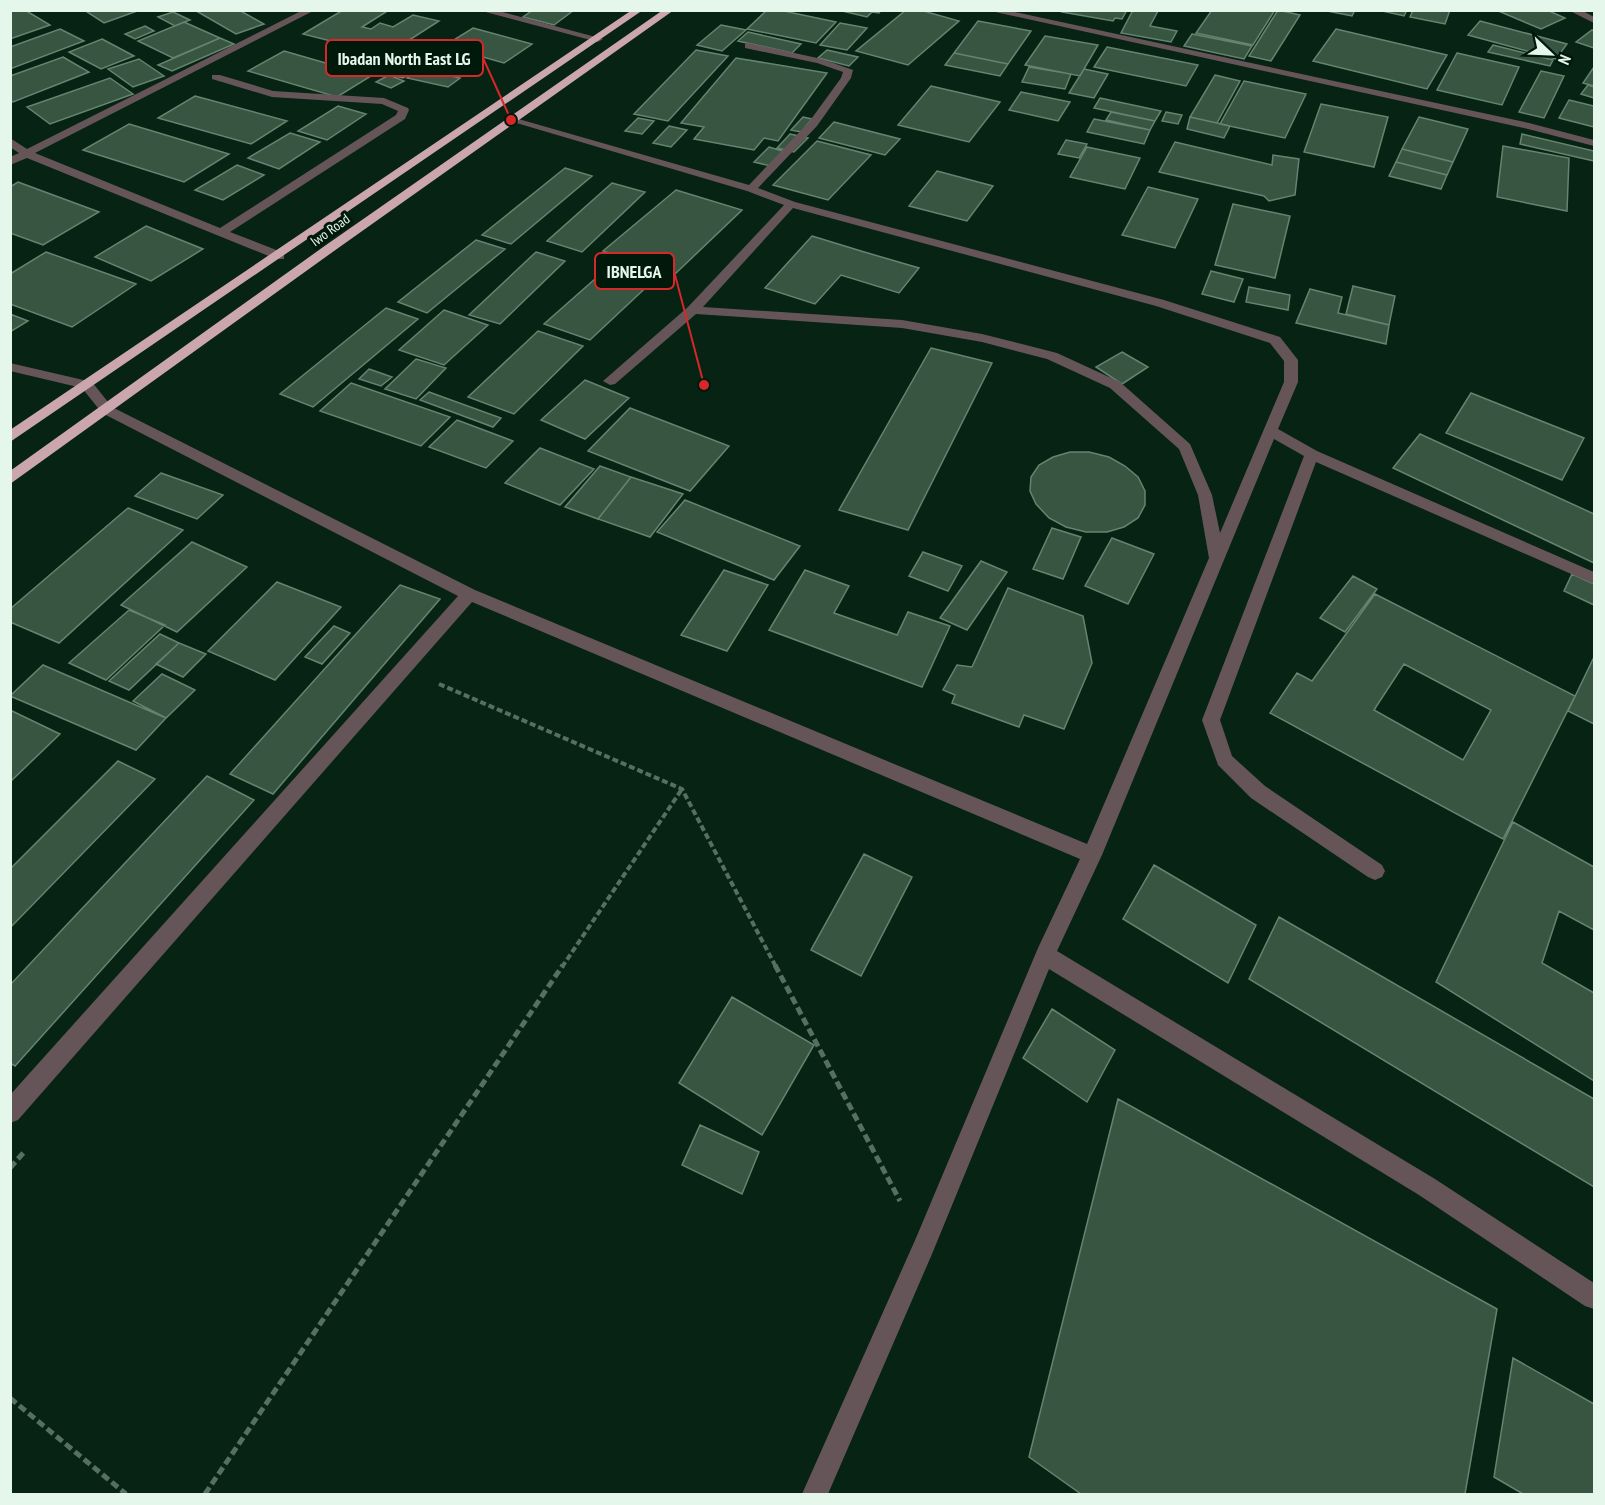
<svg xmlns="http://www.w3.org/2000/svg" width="1605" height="1505" font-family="'PT Sans Narrow',sans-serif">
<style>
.building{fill:#385542;stroke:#65846f;stroke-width:1.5;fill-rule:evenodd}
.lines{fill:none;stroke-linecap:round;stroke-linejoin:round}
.path-far1{stroke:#576f61;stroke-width:4;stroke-dasharray:6 3;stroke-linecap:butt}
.path{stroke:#576f61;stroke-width:5;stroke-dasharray:8 4;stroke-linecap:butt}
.minor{fill:#655559;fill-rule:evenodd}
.highway{fill:#cca6ae;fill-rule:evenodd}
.labels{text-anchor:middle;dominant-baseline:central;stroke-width:6;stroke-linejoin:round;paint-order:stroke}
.far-street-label{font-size:14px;fill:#e5f6ea;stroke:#00190a}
.leader{fill:none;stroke:#d62828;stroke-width:2}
.callout-dot{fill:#d62828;stroke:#00190a;stroke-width:2}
.callout{fill:#00190a;stroke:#d62828;stroke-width:2}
.callout-label{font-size:18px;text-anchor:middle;font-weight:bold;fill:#e5f6ea}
</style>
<rect width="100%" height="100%" fill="#062313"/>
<path class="building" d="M 15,10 L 25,10 L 50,25 L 10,39 L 10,12 Z
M 84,10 L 140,10 L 104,23 Z
M 202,10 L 239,10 L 264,24 L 236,34 L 198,12 Z
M 343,10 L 389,10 L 362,27 L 371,29 L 380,23 L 393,27 L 413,15 L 439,21 L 386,55 L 303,34 Z
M 533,10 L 574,10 L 554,25 L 523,17 Z
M 767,10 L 779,10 L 836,22 L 816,43 L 747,29 Z
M 838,10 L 881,10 L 879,13 L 872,12 L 867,17 Z
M 906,10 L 920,10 L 959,21 L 908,65 L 856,51 Z
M 1064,10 L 1127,10 L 1122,19 L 1115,18 L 1113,21 L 1062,12 Z
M 1133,10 L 1158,11 L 1150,26 L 1177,31 L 1171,42 L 1121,33 Z
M 1212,10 L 1275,10 L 1253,45 L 1196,33 Z
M 1278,10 L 1300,15 L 1271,61 L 1249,56 Z
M 1322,10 L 1355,10 L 1352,16 Z
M 1378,10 L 1407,10 L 1404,16 Z
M 1413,10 L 1450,10 L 1445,24 L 1410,17 Z
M 1496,10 L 1547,10 L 1565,18 L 1541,29 Z
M 173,12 L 190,20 L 175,26 L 158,17 Z
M 978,21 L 1031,31 L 1008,64 L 954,53 Z
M 1480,21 L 1567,44 L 1556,59 L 1468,35 Z
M 184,22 L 220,38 L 173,58 L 138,41 Z
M 840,23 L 867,28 L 847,50 L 820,45 Z
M 721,25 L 746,30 L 722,51 L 697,45 Z
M 145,26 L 154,31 L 135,39 L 125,34 Z
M 473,28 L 532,44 L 504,63 L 444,46 Z
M 60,29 L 84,41 L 10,69 L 10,47 Z
M 1336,29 L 1447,55 L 1427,89 L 1313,61 Z
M 1592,30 L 1594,31 L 1594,48 L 1576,42 Z
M 748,32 L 801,44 L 792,53 L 738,41 Z
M 1192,34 L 1252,46 L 1244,59 L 1184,46 Z
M 1045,36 L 1098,45 L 1080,76 L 1025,65 Z
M 220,38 L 234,44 L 172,71 L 158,65 Z
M 102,39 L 134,56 L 101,69 L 69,52 Z
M 1493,45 L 1553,60 L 1550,66 L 1488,52 Z
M 1107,47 L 1198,65 L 1186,86 L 1094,67 Z
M 696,50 L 728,56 L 668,121 L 634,114 Z
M 827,50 L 858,57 L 849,66 L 818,58 Z
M 284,51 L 371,76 L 337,97 L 248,71 Z
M 954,53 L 1008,64 L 1000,76 L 945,65 Z
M 1457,53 L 1519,67 L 1502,105 L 1437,90 Z
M 63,57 L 89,72 L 13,102 L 10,100 L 10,76 Z
M 736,58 L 827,73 L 778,141 L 764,138 L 754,150 L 694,139 L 704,127 L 681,123 Z
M 139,59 L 164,76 L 133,87 L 108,69 Z
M 401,64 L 418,69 L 403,78 L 387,74 Z
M 1029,67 L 1071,74 L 1065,89 L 1022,82 Z
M 1594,67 L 1594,86 L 1583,83 Z
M 421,69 L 460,78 L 448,87 L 407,78 Z
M 1084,69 L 1108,74 L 1094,98 L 1069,93 Z
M 1541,71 L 1564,76 L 1544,118 L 1519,112 Z
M 389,75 L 404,81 L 391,88 L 376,82 Z
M 1215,75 L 1240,81 L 1217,123 L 1190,117 Z
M 110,78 L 133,94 L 50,124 L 27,107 Z
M 1244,81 L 1306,94 L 1285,138 L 1220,124 Z
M 1588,85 L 1594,87 L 1594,98 L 1581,94 Z
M 931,86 L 1000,102 L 969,142 L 898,125 Z
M 1021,92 L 1070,102 L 1058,121 L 1009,110 Z
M 195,96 L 287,121 L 251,144 L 158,118 Z
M 1100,98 L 1161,111 L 1155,121 L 1094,108 Z
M 1569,100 L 1594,106 L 1594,127 L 1559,118 Z
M 1321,104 L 1388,117 L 1374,167 L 1304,152 Z
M 338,106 L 366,114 L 327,140 L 298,131 Z
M 1111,112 L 1155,121 L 1150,130 L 1106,120 Z
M 1166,112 L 1182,115 L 1178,124 L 1162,121 Z
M 803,117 L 812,119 L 801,132 L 791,130 Z
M 1190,117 L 1217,123 L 1230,126 L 1224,138 L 1187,129 Z
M 1419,117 L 1468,129 L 1453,162 L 1402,149 Z
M 638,118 L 654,121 L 642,134 L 625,131 Z
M 1094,119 L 1150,130 L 1144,144 L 1087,132 Z
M 834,122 L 900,139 L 885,155 L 819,138 Z
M 129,124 L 229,154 L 184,182 L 83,150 Z
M 669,126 L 687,130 L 671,147 L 653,143 Z
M 290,133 L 320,142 L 279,169 L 248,158 Z
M 790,134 L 808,138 L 794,152 L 777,148 Z
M 1522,134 L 1594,151 L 1594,161 L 1520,144 Z
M 1066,140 L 1087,144 L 1079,158 L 1058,154 Z
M 817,141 L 871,155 L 828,200 L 773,185 Z
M 1175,142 L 1272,165 L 1273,155 L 1299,159 L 1295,195 L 1269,201 L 1264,196 L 1159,172 Z
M 1503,146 L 1569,158 L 1567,211 L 1497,197 Z
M 769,147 L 789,153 L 775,167 L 754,162 Z
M 1087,147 L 1140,158 L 1125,189 L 1070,177 Z
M 1402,149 L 1453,162 L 1447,175 L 1396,162 Z
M 1396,162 L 1447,175 L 1441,189 L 1389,176 Z
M 237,165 L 264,175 L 223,200 L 195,190 Z
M 565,168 L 592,176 L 511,244 L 482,235 Z
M 937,171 L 993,186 L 967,221 L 909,206 Z
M 18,182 L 99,212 L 43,245 L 10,233 L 10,187 Z
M 612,183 L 645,192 L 582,252 L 547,241 Z
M 1148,187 L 1198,199 L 1175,248 L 1122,235 Z
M 676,190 L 742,210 L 674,275 L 603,251 Z
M 1233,204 L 1290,216 L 1275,278 L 1215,265 Z
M 146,226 L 203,249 L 151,281 L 95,257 Z
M 812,236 L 861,251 L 919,268 L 899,293 L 841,275 L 815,304 L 765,288 Z
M 476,240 L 505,249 L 427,313 L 398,302 Z
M 46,252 L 136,284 L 72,327 L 10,304 L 10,274 Z
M 536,252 L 565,261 L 500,324 L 469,315 Z
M 613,263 L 657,277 L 590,340 L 544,324 Z
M 1211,271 L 1243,279 L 1234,302 L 1202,294 Z
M 1353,286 L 1395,296 L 1389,325 L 1346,314 Z
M 1249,287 L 1290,295 L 1288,310 L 1246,302 Z
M 1310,289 L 1342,297 L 1338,313 L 1389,325 L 1386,344 L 1296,323 Z
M 386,308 L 418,319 L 313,407 L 280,394 Z
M 444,310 L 488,325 L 444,365 L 399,350 Z
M 10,314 L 28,321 L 10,332 Z
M 538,331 L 583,346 L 514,414 L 468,397 Z
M 931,348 L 992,363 L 908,530 L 839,510 Z
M 1122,352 L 1148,367 L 1122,384 L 1096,367 Z
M 416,359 L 446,368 L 416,399 L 385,389 Z
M 369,369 L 392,377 L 381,386 L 359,379 Z
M 585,380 L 629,398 L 585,439 L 541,420 Z
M 351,383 L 450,417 L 421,446 L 320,411 Z
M 429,392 L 501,418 L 493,427 L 420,400 Z
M 1471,393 L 1584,438 L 1562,480 L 1446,433 Z
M 630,408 L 729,446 L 690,491 L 588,451 Z
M 457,420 L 513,441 L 486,468 L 429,447 Z
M 1420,434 L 1594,514 L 1594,563 L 1393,468 Z
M 540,448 L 594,469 L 560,505 L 505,483 Z
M 1070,452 L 1089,452 L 1109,457 L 1125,466 L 1138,477 L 1145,491 L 1145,505 L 1138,518 L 1124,527 L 1107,532 L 1086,532 L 1066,527 L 1049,518 L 1036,504 L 1030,491 L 1031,477 L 1039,465 L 1053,457 Z
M 600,466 L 631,477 L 598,519 L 565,507 Z
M 161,473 L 223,495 L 197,519 L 135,496 Z
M 631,477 L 683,494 L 650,537 L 598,519 Z
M 685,500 L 800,546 L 774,580 L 657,532 Z
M 128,508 L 183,530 L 59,643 L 10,622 L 10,609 Z
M 1052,528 L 1081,537 L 1063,579 L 1033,569 Z
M 1112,538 L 1154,554 L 1128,604 L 1085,586 Z
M 192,542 L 247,567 L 177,632 L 121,605 Z
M 923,552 L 962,566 L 948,591 L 909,576 Z
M 981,561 L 1007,572 L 967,630 L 940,618 Z
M 724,570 L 768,585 L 727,651 L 681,635 Z
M 805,570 L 849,586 L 834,613 L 897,635 L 908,612 L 950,626 L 922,687 L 769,630 Z
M 1572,574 L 1594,584 L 1594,605 L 1564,591 Z
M 1353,576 L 1377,589 L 1345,632 L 1320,618 Z
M 277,582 L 341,607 L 275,680 L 208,651 Z
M 400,585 L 440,599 L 273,794 L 230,774 Z
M 1008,588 L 1083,616 L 1092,663 L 1064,729 L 1024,715 L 1019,727 L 952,703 L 955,695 L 943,690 L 957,665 L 972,667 Z
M 1375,594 L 1575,696 L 1503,839 L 1270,713 L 1297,673 L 1312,681 ZM 1404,664 L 1491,710 L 1463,760 L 1374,710 Z
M 129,610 L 165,625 L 106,680 L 69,663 Z
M 334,626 L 350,633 L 322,664 L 305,657 Z
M 160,634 L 179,643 L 129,690 L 109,681 Z
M 179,643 L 206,654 L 183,677 L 156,664 Z
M 1594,657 L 1594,724 L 1568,711 Z
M 43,665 L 166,718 L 136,750 L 10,696 Z
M 162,674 L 195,690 L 166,718 L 133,701 Z
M 10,710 L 60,734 L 10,782 Z
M 118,761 L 155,779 L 10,928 L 10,869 Z
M 207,776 L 254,800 L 15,1066 L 10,1063 L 10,985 Z
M 1513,822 L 1594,867 L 1594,930 L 1559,911 L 1542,963 L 1594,993 L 1594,1081 L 1436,982 Z
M 864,854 L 912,877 L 861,976 L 811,950 Z
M 1154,865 L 1256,925 L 1228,983 L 1123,919 Z
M 1279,917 L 1594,1099 L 1594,1187 L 1249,979 Z
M 732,997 L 814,1045 L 762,1135 L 679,1083 Z
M 1052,1009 L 1115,1050 L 1087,1102 L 1023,1058 Z
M 1118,1099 L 1497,1309 L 1465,1494 L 1081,1494 L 1029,1457 Z
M 700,1125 L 759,1152 L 742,1194 L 682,1165 Z
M 1513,1358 L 1594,1404 L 1594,1494 L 1523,1494 L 1494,1477 Z"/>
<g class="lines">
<path class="path-far1" d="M 439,684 L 682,789 L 776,967
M 562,967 L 682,789"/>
<path class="path" d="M 775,965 L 900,1201
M 10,1168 L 25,1151
M 10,1398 L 126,1494
M 205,1494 L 563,965"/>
<path class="minor" d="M 303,10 L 315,10 L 35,153 L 220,228 L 396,115 L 398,111 L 382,104 L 272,97 L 212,79 L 212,75 L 220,75 L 273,91 L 384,98 L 408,108 L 409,110 L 405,119 L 230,232 L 284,253 L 284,259 L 276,259 L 27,158 L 10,165 L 10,157 L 19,153 L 10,147 L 10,138 L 27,149 Z
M 478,10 L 495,10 L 603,39 L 598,42 Z
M 986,10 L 1005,10 L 1529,123 L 1594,140 L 1594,146 L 1528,129 Z
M 1568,10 L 1581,10 L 1594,17 L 1594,23 Z
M 748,43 L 822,59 L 853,70 L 851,78 L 817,126 L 758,188 L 795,202 L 1164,300 L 1280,337 L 1298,360 L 1298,382 L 1278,429 L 1317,451 L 1594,572 L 1594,584 L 1316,462 L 1220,720 L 1232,756 L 1265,786 L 1382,865 L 1385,871 L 1382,877 L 1375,880 L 1368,877 L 1251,798 L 1218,765 L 1202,720 L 1304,456 L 1274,439 L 1102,855 L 1057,951 L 1435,1179 L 1594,1283 L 1594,1309 L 1585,1306 L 1419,1195 L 1049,969 L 932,1254 L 828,1494 L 802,1494 L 916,1238 L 1038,948 L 1080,859 L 472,602 L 18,1120 L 10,1123 L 10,1095 L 458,596 L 102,413 L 82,388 L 10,371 L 10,363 L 92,382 L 112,407 L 475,590 L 1087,844 L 1209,558 L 1198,495 L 1179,449 L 1110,388 L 1047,359 L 982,342 L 902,328 L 696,314 L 615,384 L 610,385 L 603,381 L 688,307 L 784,205 L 747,191 L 506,120 L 515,118 L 749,185 L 809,122 L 841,78 L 843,72 L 817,63 L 745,48 L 745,44 ZM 793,208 L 1156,306 L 1270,343 L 1284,361 L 1284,382 L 1220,533 L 1212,495 L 1190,444 L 1120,382 L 1057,353 L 982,334 L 902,320 L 703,307 Z"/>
<path class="highway" d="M 632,10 L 643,10 L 10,442 L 10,430 Z
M 663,10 L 674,10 L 334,251 L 10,484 L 10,471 L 326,245 Z"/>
</g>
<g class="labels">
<g class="far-street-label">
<text transform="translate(330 230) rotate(-36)">Iwo Road</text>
</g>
</g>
<path class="leader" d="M511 120L483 58M704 385L674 271"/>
<g class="callout-dot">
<circle cx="511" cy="120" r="6"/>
<circle cx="704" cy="385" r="6"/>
</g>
<g class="callout">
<rect x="326" y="40" width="157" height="36" rx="6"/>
<rect x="595" y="253" width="79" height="36" rx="6"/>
</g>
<g class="callout-label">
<text x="404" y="65">Ibadan North East LG</text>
<text x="634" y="278">IBNELGA</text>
</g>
<rect width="1605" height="1505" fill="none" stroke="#e5f6ea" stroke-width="24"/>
<g transform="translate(1551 54) rotate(113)" stroke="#00190a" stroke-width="4.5" paint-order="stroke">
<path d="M0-4.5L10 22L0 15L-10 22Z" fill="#e5f6ea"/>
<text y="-9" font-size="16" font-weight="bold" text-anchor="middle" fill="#e5f6ea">N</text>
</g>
</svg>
